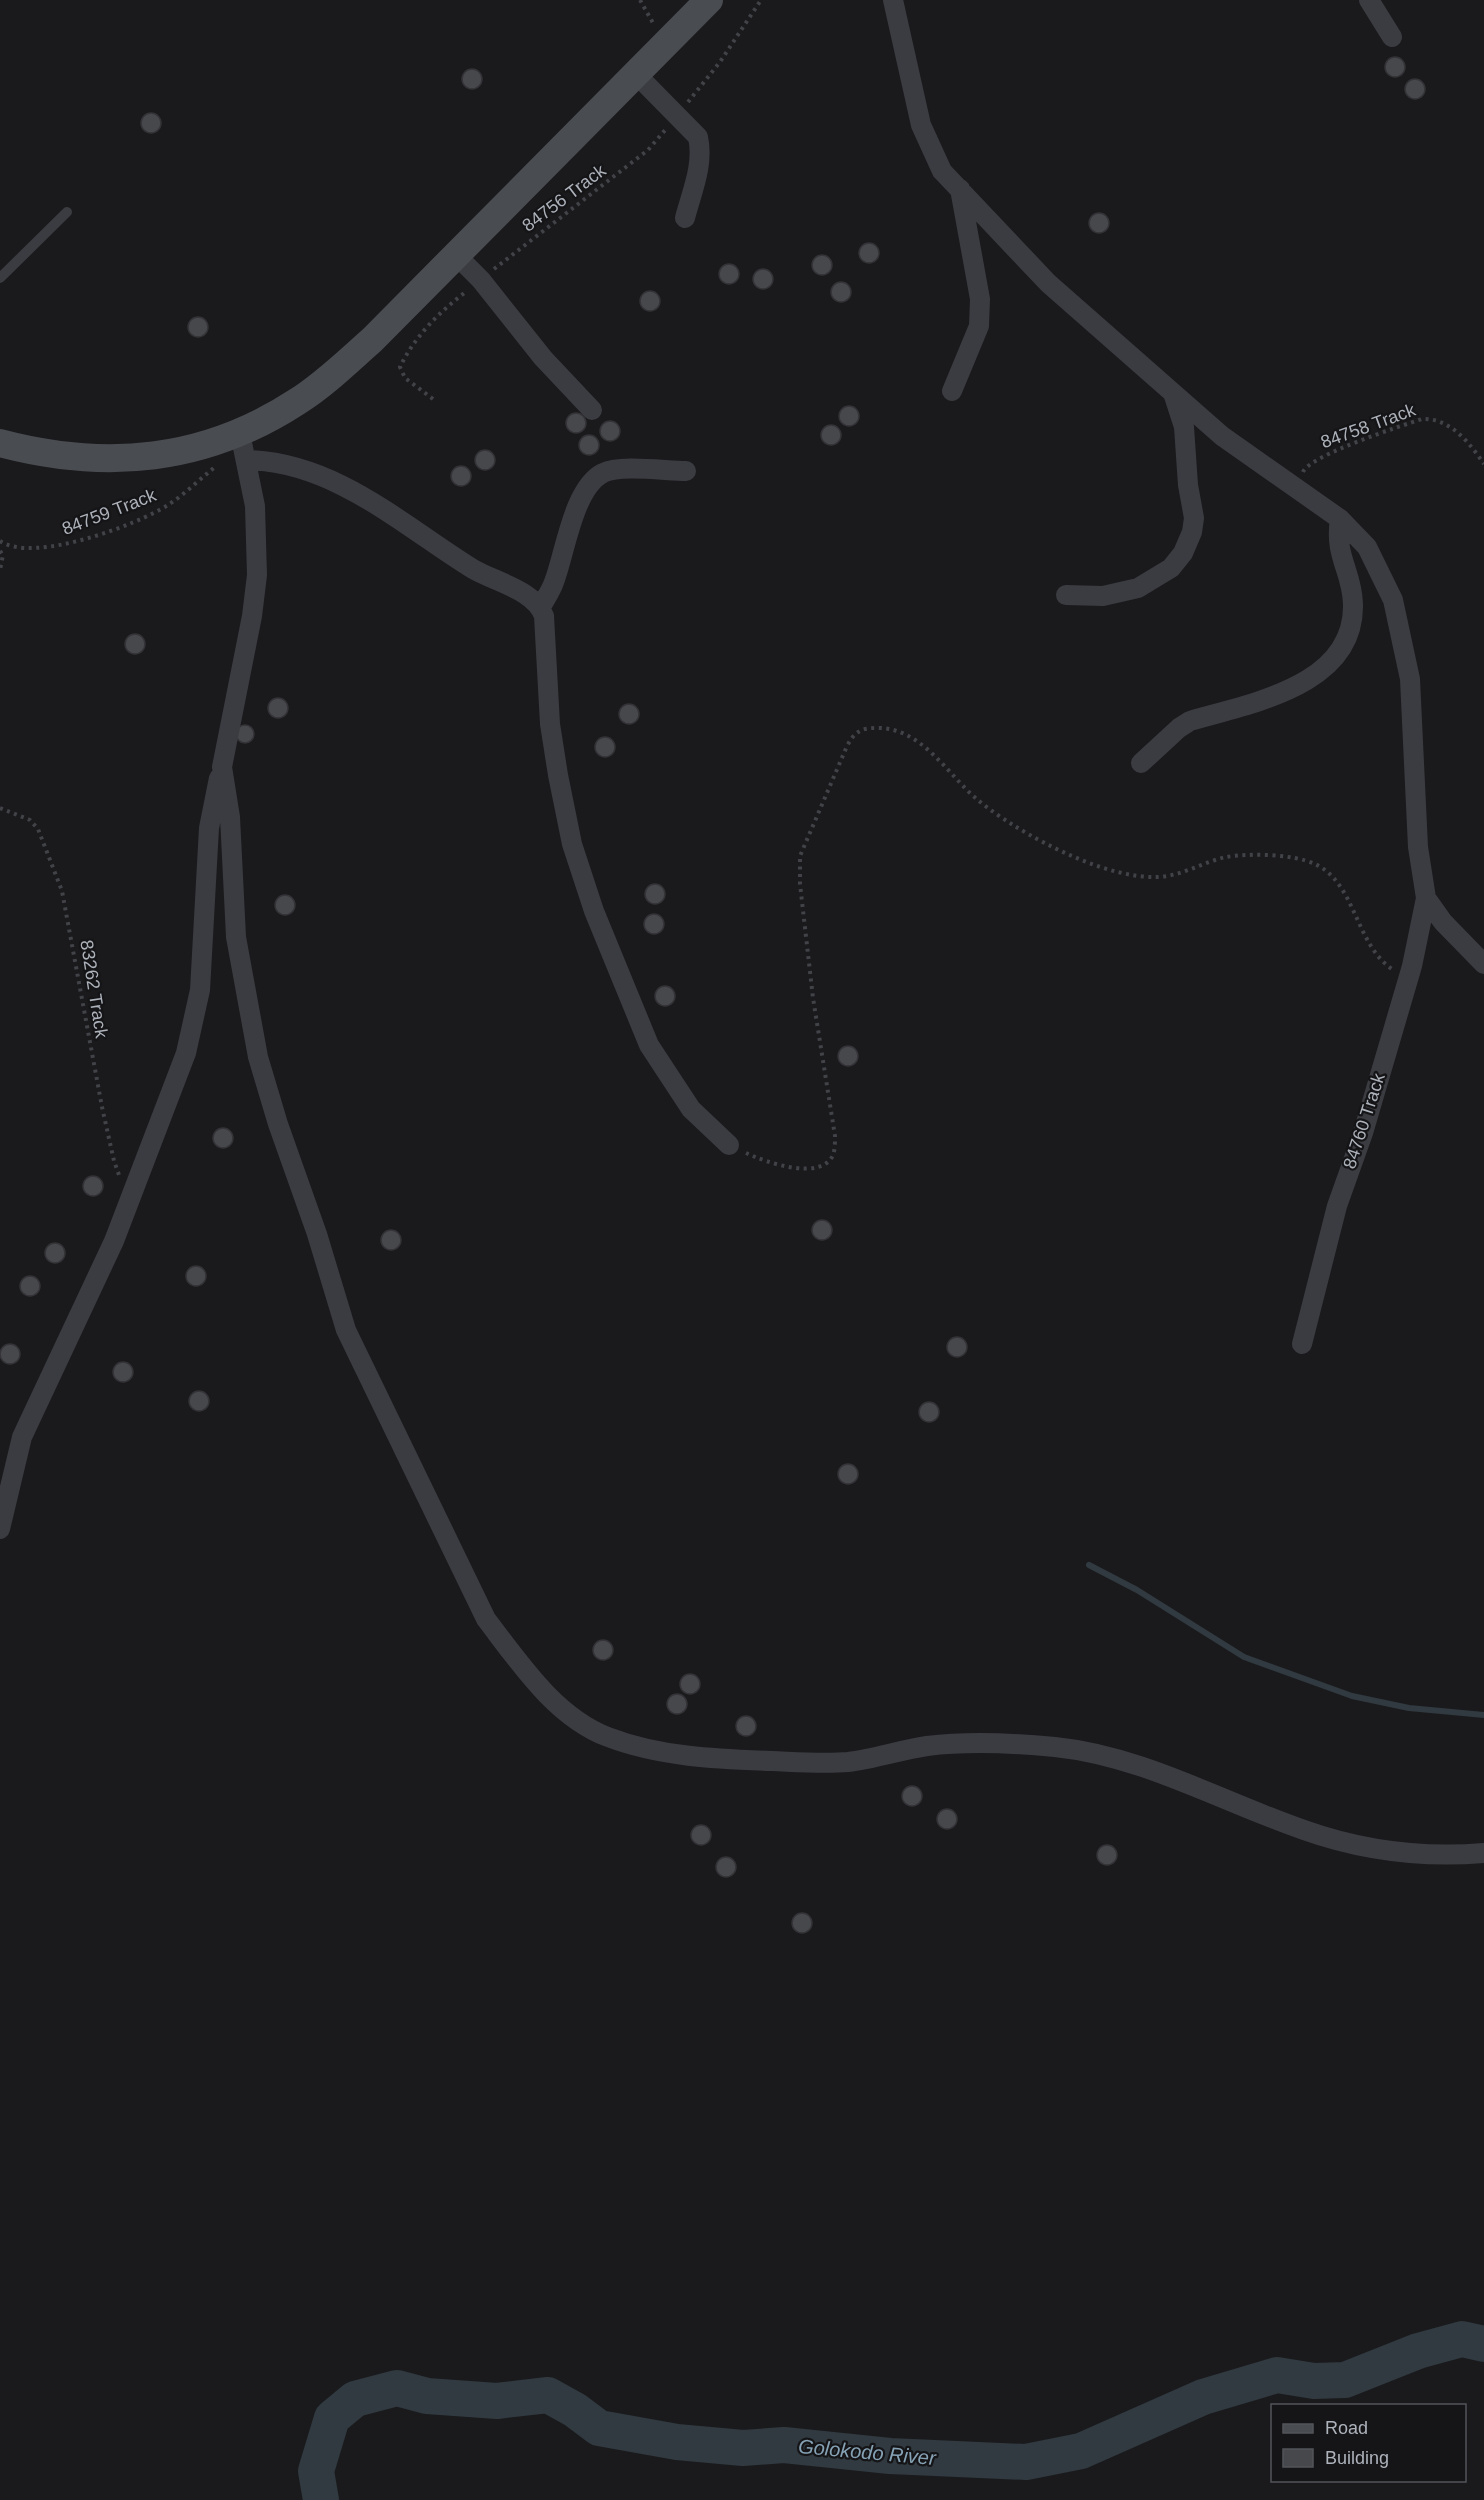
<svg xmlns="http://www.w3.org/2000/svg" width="1484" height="2500" font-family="Arial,sans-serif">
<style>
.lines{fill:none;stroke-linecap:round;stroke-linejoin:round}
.stream{stroke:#303a40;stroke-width:6}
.river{stroke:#303a40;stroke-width:36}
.building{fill:#47484c;stroke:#343438;stroke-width:1.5}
.path{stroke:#414348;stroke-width:4;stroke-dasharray:3 4.5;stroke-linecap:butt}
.lane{stroke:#3b3c41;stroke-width:10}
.street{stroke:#3b3c41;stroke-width:20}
.secondary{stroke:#494c51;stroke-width:28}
.labels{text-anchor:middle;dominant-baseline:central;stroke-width:4.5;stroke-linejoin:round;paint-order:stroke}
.street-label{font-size:18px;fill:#adb2bb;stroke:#151517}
.water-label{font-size:20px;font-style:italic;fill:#86a2b5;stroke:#151517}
</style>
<rect width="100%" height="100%" fill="#1a1a1c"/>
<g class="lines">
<path class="stream" d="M 1089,1565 L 1137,1590 L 1244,1657 L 1352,1696 L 1409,1708 L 1484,1715"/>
<path class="river" d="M 321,2500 L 316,2471 L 332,2418 L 355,2399 L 397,2388 L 427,2396 L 497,2401 L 548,2395 L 575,2410 L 599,2428 L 677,2442 L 743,2448 L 784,2445 L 890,2456 L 1026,2462 L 1081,2451 L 1203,2397 L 1277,2375 L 1314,2381 L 1345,2380 L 1418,2351 L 1462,2339 L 1484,2344"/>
</g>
<path class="building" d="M1385 67a10 10 0 1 1 20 0a10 10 0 1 1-20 0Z
M462 79a10 10 0 1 1 20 0a10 10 0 1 1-20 0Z
M1405 89a10 10 0 1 1 20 0a10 10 0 1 1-20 0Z
M141 123a10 10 0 1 1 20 0a10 10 0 1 1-20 0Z
M1089 223a10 10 0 1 1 20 0a10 10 0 1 1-20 0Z
M859 253a10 10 0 1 1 20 0a10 10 0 1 1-20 0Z
M812 265a10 10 0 1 1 20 0a10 10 0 1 1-20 0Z
M719 274a10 10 0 1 1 20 0a10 10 0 1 1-20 0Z
M753 279a10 10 0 1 1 20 0a10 10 0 1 1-20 0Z
M831 292a10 10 0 1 1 20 0a10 10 0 1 1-20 0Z
M640 301a10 10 0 1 1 20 0a10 10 0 1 1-20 0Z
M188 327a10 10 0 1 1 20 0a10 10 0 1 1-20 0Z
M839 416a10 10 0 1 1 20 0a10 10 0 1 1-20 0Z
M566 423a10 10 0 1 1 20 0a10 10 0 1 1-20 0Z
M600 431a10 10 0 1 1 20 0a10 10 0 1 1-20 0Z
M821 435a10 10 0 1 1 20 0a10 10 0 1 1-20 0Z
M579 445a10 10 0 1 1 20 0a10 10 0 1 1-20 0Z
M475 460a10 10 0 1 1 20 0a10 10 0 1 1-20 0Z
M451 476a10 10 0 1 1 20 0a10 10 0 1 1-20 0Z
M125 644a10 10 0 1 1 20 0a10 10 0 1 1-20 0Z
M268 708a10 10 0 1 1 20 0a10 10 0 1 1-20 0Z
M619 714a10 10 0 1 1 20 0a10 10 0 1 1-20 0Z
M236 734a9 9 0 1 1 18 0a9 9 0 1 1-18 0Z
M595 747a10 10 0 1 1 20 0a10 10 0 1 1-20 0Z
M645 894a10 10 0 1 1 20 0a10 10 0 1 1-20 0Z
M275 905a10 10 0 1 1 20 0a10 10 0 1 1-20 0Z
M644 924a10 10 0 1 1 20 0a10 10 0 1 1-20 0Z
M655 996a10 10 0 1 1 20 0a10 10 0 1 1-20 0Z
M838 1056a10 10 0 1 1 20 0a10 10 0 1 1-20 0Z
M213 1138a10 10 0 1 1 20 0a10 10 0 1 1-20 0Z
M83 1186a10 10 0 1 1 20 0a10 10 0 1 1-20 0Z
M812 1230a10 10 0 1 1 20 0a10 10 0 1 1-20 0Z
M381 1240a10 10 0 1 1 20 0a10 10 0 1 1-20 0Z
M45 1253a10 10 0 1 1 20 0a10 10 0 1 1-20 0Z
M186 1276a10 10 0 1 1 20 0a10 10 0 1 1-20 0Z
M20 1286a10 10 0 1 1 20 0a10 10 0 1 1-20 0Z
M947 1347a10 10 0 1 1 20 0a10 10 0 1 1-20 0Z
M0 1354a10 10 0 1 1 20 0a10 10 0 1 1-20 0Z
M113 1372a10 10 0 1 1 20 0a10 10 0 1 1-20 0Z
M189 1401a10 10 0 1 1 20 0a10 10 0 1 1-20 0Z
M919 1412a10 10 0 1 1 20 0a10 10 0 1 1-20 0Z
M838 1474a10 10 0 1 1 20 0a10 10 0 1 1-20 0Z
M593 1650a10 10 0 1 1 20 0a10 10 0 1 1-20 0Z
M680 1684a10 10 0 1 1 20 0a10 10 0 1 1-20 0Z
M667 1704a10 10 0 1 1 20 0a10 10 0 1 1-20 0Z
M736 1726a10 10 0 1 1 20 0a10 10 0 1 1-20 0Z
M902 1796a10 10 0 1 1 20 0a10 10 0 1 1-20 0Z
M937 1819a10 10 0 1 1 20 0a10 10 0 1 1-20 0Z
M691 1835a10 10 0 1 1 20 0a10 10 0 1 1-20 0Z
M1097 1855a10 10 0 1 1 20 0a10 10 0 1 1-20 0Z
M716 1867a10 10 0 1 1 20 0a10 10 0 1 1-20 0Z
M792 1923a10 10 0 1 1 20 0a10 10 0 1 1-20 0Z"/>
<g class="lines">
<path class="path" d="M 640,0 L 653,23
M 688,102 L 720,62 L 761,0
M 494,269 L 648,150 L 666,129
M 433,399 L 405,378 L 400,367 C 415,336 439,312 467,291
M 1303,472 C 1310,455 1401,426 1422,419 C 1450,418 1469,442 1484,464
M 0,541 C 33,564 137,525 168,505 C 185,494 200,479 215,467
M 0,551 L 3,555 L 0,570
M 0,808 L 30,820 L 38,829 L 62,891 L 102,1107 L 114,1161 L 119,1175
M 746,1153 C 765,1162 821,1182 833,1155 C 835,1150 835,1142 835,1136 L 813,998 L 800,884 L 800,856 L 847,746 C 854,733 860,728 875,728 C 922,726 948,776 979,801 C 990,810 1002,818 1013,825 C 1050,848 1111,878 1156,877 C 1180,877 1203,862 1226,857 C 1250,853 1293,854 1315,864 C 1356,883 1355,944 1392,969"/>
<path class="lane" d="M 0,278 L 67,212"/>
<path class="street" d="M 893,0 L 921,125 L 942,171 L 1048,283 L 1222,436 L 1340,519 L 1367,547 L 1393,600 L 1410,679 L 1418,847 L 1426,898 L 1443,922 L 1484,964
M 1369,0 L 1392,37
M 636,74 L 698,137 C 704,165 692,191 685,218
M 456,255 L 481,280 L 543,358 L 592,410
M 952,391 L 979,326 L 980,299 L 960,189
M 240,433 L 255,506 L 257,575 L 252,616 L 222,767 L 230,817 L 236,937 L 258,1057 L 278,1124 L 317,1234 L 346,1330 L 486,1619 C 519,1662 555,1717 608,1737 C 660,1757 717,1759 772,1761 C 797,1762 823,1764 848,1762 C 874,1759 900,1750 927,1746 C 969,1741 1013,1743 1055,1747 C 1143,1756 1222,1802 1304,1830 C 1363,1851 1423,1858 1484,1853
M 247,460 C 335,462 402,525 473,569 C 495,582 535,590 544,616 L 550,724 L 558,775 L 572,844 L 594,911 L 649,1045 L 691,1109 L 729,1145
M 1066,595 L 1103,596 L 1138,588 L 1171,568 L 1183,553 L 1192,532 L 1194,518 L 1188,485 L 1184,427 L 1173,393
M 541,607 C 545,599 551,591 554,582 C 565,554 573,488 603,473 C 620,464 666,471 686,471
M 1141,763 L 1179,728 L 1190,721 C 1251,703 1355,686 1353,604 C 1352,570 1334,557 1340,519
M 1302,1344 L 1337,1206 L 1363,1133 L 1412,966 L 1426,898
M 0,1529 L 22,1437 L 114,1241 L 186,1053 L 200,990 L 209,828 L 219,778"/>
<path class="secondary" d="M 0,443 C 106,471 205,462 298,401 C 325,384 348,361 372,340 L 709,0"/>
</g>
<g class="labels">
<g class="street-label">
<text transform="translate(564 198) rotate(-37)">84756 Track</text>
<text transform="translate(1368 426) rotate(-20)">84758 Track</text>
<text transform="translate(109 512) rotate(-21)">84759 Track</text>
<text transform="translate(94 989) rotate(81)">83262 Track</text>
<text transform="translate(1364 1121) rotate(-72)">84760 Track</text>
</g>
<g class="water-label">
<text transform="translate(867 2452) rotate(5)">Golokodo River</text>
</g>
</g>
<rect x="1271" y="2404" width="195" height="78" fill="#151517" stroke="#525459" stroke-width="1.5"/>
<rect x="1283" y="2424" width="30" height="9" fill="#494c51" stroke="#525459" stroke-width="1.5"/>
<text x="1325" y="2434" font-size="18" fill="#adb2bb">Road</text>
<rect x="1283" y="2449" width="30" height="18" fill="#47484c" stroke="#525459" stroke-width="1.5"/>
<text x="1325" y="2464" font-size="18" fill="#adb2bb">Building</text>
</svg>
